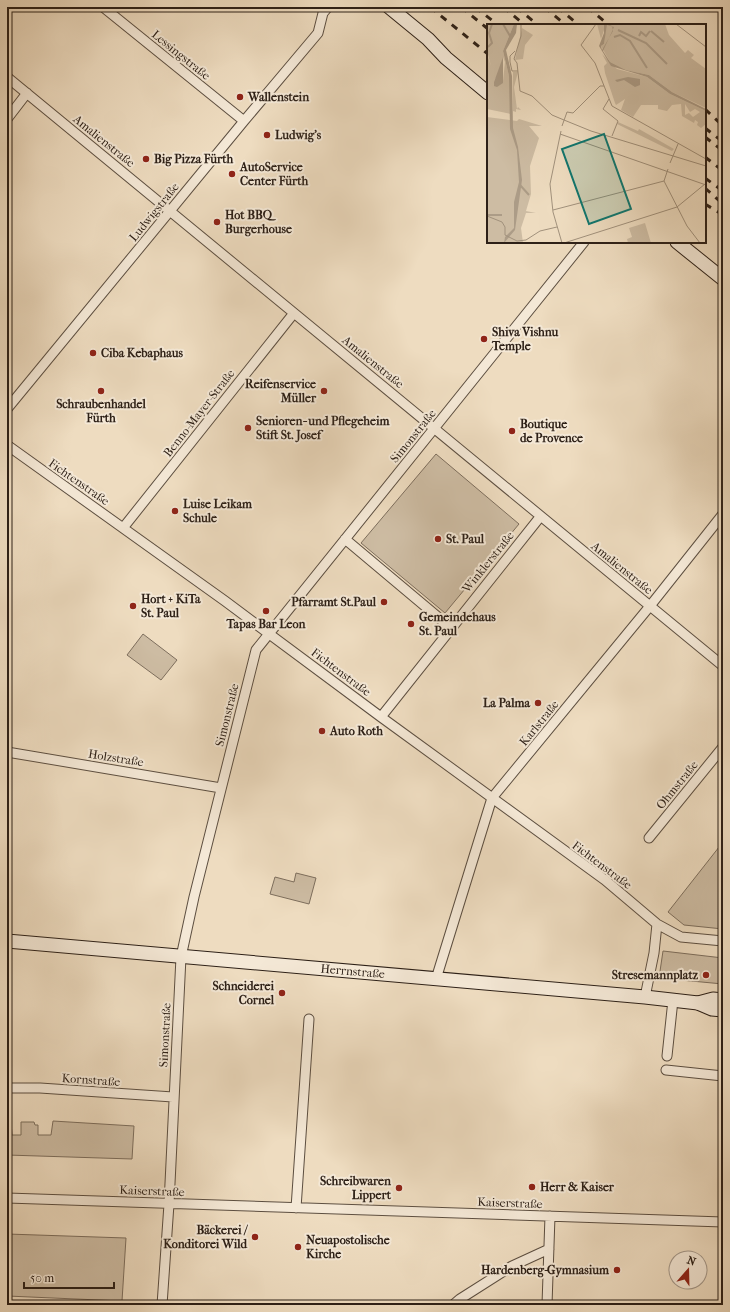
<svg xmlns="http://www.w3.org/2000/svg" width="730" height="1312" font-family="'IM FELL French Canon',serif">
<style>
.green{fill:#cdbca3;stroke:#7d6e5d}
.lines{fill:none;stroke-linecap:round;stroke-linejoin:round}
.street-casing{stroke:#5d4f41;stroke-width:11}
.secondary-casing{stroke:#2d2017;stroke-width:15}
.street{stroke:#f4e8d6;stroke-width:9}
.secondary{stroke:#f4e8d6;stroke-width:13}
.rail{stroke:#2d2017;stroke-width:3;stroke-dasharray:7 7;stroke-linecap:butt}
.poi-dot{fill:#8f2418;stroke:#f4e8d6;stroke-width:1.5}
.labels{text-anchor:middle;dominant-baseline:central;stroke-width:4;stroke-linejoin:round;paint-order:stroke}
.street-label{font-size:12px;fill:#2d2017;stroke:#f4e8d6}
.poi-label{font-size:12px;font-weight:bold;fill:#2d2017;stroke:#f4e8d6;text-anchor:start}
.inset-river{fill:none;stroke:#ac9c87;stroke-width:2}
.inset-road{fill:none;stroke:#a1917c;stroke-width:1}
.view{fill:#0f766e;fill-opacity:0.15;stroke:#0f766e;stroke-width:2}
.inset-edge{fill:none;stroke:#2d2017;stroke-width:2}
</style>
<rect width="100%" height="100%" fill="#eedcc0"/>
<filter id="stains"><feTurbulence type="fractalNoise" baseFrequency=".005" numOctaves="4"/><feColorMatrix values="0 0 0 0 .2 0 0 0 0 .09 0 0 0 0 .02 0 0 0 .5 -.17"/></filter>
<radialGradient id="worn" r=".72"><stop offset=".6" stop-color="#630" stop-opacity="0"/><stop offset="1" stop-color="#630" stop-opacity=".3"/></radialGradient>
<path class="green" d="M 436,454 L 519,524 L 445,613 L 361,543 Z
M 143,634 L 177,660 L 161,680 L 127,655 Z
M 723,842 L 723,929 L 684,925 L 668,912 Z
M 296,873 L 316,878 L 309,904 L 270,894 L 275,877 L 294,882 Z
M 663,951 L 723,958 L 723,984 L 659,978 Z
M 53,1121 L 134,1126 L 132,1159 L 7,1155 L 7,1122 L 11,1122 L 12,1135 L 21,1135 L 21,1122 L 34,1122 L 35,1125 L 38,1125 L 38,1135 L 51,1135 Z
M 7,1234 L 126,1238 L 122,1301 L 7,1296 Z"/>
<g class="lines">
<g class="street-casing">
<path id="street" d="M 103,7 L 244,121
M 7,77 L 723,666
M 7,119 L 27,93
M 7,409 L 244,121 L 318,33 L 323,13 L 328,7
M 7,445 L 225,601 L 381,717 L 605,880 L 657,924 L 681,937 L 723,941
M 123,528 L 294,313
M 345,539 L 451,628
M 381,717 L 540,517
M 7,752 L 221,788
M 649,838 L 723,747
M 436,979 L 492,798 L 650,606 L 723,514
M 645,997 L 654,953 L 657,924
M 667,1056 L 673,1000
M 666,1070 L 723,1076
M 7,1088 L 40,1088 L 173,1097
M 7,1198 L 723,1222
M 296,1208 L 309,1019
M 162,1305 L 169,1204 L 181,957 L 194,897 L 256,650 L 584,242
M 453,1305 L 460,1299 L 512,1266 L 549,1249
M 547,1305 L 550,1216"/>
</g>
<g class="secondary-casing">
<g id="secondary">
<path d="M 389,7 L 428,39 L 446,58 L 488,93"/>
<path d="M 677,242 L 723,279"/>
<path id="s1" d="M 7,941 L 645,997 L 698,1003 L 712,1009 L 723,1010"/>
<path d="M 698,1003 L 713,999 L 723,1000"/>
</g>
</g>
<use href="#street" class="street"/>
<use href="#secondary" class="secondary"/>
<path class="rail" d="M 430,7 L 488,54
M 461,7 L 488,29
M 475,7 L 498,25
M 503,7 L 525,25
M 516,7 L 538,25
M 544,7 L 566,25
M 557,7 L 579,25
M 587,7 L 609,25
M 705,109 L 723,126
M 705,128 L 723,142
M 705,137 L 723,151
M 705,157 L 723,171
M 705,178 L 723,191
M 705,188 L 723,204
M 705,204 L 723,215"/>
</g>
<g class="poi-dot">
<circle cx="240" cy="97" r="4"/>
<circle cx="267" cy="135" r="4"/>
<circle cx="146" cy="159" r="4"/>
<circle cx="232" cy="174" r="4"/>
<circle cx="217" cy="222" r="4"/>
<circle cx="484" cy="339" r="4"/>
<circle cx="93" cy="353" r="4"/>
<circle cx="101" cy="391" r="4"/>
<circle cx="324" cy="391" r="4"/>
<circle cx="248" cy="428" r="4"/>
<circle cx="512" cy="431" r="4"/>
<circle cx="175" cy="511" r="4"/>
<circle cx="438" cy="539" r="4"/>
<circle cx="384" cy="602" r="4"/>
<circle cx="133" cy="606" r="4"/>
<circle cx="266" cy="611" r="4"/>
<circle cx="411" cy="624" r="4"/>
<circle cx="538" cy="703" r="4"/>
<circle cx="322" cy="731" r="4"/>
<circle cx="706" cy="975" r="4"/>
<circle cx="282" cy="993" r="4"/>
<circle cx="532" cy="1187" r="4"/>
<circle cx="399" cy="1188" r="4"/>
<circle cx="255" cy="1237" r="4"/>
<circle cx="298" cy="1247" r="4"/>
<circle cx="617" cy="1270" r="4"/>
</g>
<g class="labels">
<g class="street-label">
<text transform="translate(181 55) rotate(39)">Lessingstraße</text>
<text transform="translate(104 141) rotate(39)">Amalienstraße</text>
<text transform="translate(154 212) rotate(-51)">Ludwigstraße</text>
<text transform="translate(373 362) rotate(39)">Amalienstraße</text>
<text transform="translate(199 413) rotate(-52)">Benno-Mayer-Straße</text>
<text transform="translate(413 436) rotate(-51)">Simonstraße</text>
<text transform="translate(79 482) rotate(35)">Fichtenstraße</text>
<text transform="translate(488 562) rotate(-51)">Winklerstraße</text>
<text transform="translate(622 568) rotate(39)">Amalienstraße</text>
<text transform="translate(341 672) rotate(37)">Fichtenstraße</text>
<text transform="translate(227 715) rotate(-76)">Simonstraße</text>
<text transform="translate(539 723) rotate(-51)">Karlstraße</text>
<text transform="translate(116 758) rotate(9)">Holzstraße</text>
<text transform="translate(677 785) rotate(-51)">Ohmstraße</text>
<text transform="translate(602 865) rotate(37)">Fichtenstraße</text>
<text stroke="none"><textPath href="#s1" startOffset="347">Herrnstraße</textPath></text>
<text transform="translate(165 1035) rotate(-87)">Simonstraße</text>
<text transform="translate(91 1080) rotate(4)">Kornstraße</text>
<text transform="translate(152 1191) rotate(2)">Kaiserstraße</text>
<text transform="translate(510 1203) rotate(2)">Kaiserstraße</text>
</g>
<g class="poi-label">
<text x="248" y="97">Wallenstein</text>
<text x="275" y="135">Ludwig's</text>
<text x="154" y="159">Big Pizza Fürth</text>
<text x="240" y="167">AutoService<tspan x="240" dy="14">Center Fürth</tspan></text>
<text x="225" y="215">Hot BBQ<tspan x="225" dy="14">Burgerhouse</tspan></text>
<text x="492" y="332">Shiva Vishnu<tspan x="492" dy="14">Temple</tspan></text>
<text x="101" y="353">Ciba Kebaphaus</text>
<text x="316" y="384" text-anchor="end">Reifenservice<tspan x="316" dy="14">Müller</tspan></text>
<text x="101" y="404" text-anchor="middle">Schraubenhandel<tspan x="101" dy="14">Fürth</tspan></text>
<text x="256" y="421">Senioren- und Pflegeheim<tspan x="256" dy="14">Stift St. Josef</tspan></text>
<text x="520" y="424">Boutique<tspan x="520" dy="14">de Provence</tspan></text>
<text x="183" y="504">Luise Leikam<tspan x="183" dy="14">Schule</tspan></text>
<text x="446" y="539">St. Paul</text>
<text x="141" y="599">Hort + KiTa<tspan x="141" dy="14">St. Paul</tspan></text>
<text x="376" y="602" text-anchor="end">Pfarramt St.Paul</text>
<text x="419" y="617">Gemeindehaus<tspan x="419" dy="14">St. Paul</tspan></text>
<text x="266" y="624" text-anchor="middle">Tapas Bar Leon</text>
<text x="530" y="703" text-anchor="end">La Palma</text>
<text x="330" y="731">Auto Roth</text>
<text x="698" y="975" text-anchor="end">Stresemannplatz</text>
<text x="274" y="986" text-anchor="end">Schneiderei<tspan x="274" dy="14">Cornel</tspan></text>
<text x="391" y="1181" text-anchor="end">Schreibwaren<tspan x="391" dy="14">Lippert</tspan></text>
<text x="540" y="1187">Herr &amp; Kaiser</text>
<text x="247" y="1230" text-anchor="end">Bäckerei /<tspan x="247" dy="14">Konditorei Wild</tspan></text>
<text x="306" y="1240">Neuapostolische<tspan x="306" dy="14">Kirche</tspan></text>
<text x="609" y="1270" text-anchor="end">Hardenberg-Gymnasium</text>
</g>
</g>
<g transform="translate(487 24)">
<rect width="219" height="219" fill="#eedcc0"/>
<path d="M 1,0 L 27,0 L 16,27 L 23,56 L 24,90 L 0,85 L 0,30 L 4,42 L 0,27 ZM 16,33 L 18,38 L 16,57 L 10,62 L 7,61 L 8,55 L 11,52 ZM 110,0 L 117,0 L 118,3 L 114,15 ZM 119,0 L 178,0 L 182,11 L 198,29 L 201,26 L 207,31 L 204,34 L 219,45 L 219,84 L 185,68 L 162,51 L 139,46 L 123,38 L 114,22 L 117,20 ZM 35,4 L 46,11 L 38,21 L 36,35 L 28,36 ZM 115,30 L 130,45 L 160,53 L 183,70 L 219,87 L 219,100 L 214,104 L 210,101 L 211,98 L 208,96 L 207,99 L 195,92 L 194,80 L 185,81 L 180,87 L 171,85 L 171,81 L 154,81 L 146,93 L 134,86 L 138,75 L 129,81 L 128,79 L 118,49 L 117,42 L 120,39 ZM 198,80 L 203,88 L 208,85 L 213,88 L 206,93 L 202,89 L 198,91 ZM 26,48 L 31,48 L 27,63 L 30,85 L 31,83 L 34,86 L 29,85 L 29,88 L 26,87 ZM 0,93 L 30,97 L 32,95 L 55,102 L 42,102 L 52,114 L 43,142 L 44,170 L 39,187 L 49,189 L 39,189 L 34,204 L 36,219 L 0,219 ZM 131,98 L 151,107 L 152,105 L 187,125 L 185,127 L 130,100 ZM 158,199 L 164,219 L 141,219 L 140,215 L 145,213 L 142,204 Z" fill="#cdbca3" fill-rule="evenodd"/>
<path d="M 27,0 L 30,0 L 29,9 L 19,26 L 25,52 L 26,104 L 31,123 L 35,156 L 28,206 L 17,219 L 18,213 L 27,204 L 27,178 L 32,158 L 30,126 L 23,105 L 22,52 L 16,27 ZM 117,0 L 127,3 L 116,27 L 123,38 L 139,46 L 162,51 L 185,68 L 219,85 L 219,87 L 183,70 L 160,53 L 124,42 L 112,22 L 117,9 ZM 120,0 L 125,2 L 126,7 L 115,26 L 114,22 L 117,20 ZM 16,33 L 16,59 L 10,63 L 7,62 L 7,58 ZM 141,53 L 153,55 L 153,61 L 148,63 L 137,56 L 130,58 L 128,56 Z" fill="#ac9c87" fill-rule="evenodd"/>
<path class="inset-river" d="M 16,0 L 23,12M 131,6 L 159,19 L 180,40M 164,7 L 177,18M 152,12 L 154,8 L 159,12 L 163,7M 127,13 L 133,11 L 143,17 L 160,44M 1,23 L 5,19 L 2,9 L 5,0M 33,161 L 42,171M 1,191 L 15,191"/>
<path class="inset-road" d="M 34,0 L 34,12 L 27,35 L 30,39 L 33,67 L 45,72 L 65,91 L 77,96M 109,0 L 94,21 L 108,39 L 125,82 L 219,135M 189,0 L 219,23M 28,27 L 23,32 L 23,38 L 25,47 L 31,47M 122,75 L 116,85 L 131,97 L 125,112M 77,96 L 104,107 L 219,142M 75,102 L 80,88 L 86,89 L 113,62 L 117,62M 74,107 L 63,160 L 66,188 L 75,219M 73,110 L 219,161M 183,139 L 191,120M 177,157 L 200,202 L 213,219M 177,157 L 181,145M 66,186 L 177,157M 0,192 L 15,198 L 18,203 L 18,211 L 30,217 L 39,216 L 53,207 L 70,203M 77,219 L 190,183 L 218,160"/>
<path class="view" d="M 117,110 L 144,185 L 102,200 L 75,125 Z"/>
<rect width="219" height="219" class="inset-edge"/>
</g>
<rect width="730" height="1312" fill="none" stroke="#eedcc0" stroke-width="24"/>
<rect x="8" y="8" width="714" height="1296" fill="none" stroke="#2d2017" stroke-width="2"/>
<rect x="12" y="12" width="706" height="1288" fill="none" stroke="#2d2017"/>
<g transform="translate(688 1270) rotate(20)"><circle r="19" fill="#f4e8d6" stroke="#a4988a"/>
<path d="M0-3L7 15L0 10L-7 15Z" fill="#8f2418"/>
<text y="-6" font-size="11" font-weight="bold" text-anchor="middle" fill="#2d2017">N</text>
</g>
<path d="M24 1282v6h90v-6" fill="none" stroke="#2d2017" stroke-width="2"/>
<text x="30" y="1282" font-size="12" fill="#2d2017" stroke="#f4e8d6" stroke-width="3" paint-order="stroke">50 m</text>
<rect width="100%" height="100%" filter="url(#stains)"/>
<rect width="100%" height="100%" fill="url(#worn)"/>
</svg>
